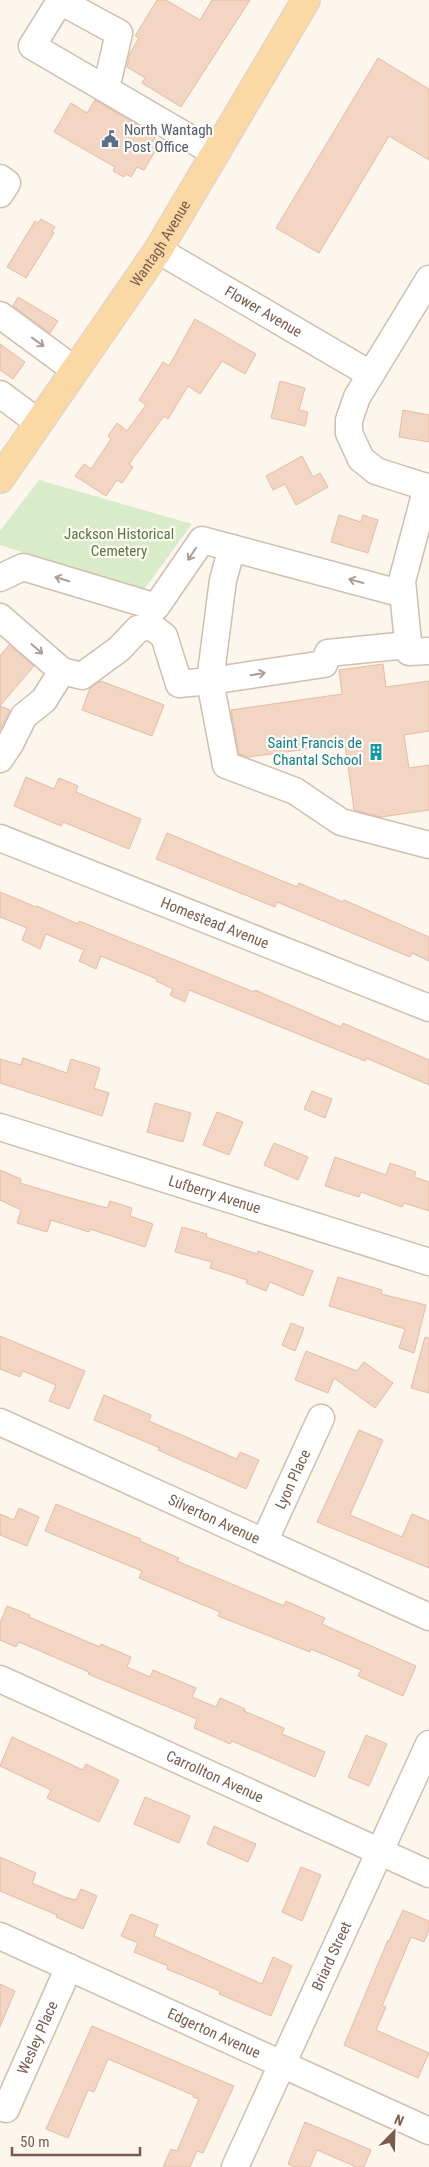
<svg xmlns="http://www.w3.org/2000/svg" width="429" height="2167" font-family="'Roboto Condensed',sans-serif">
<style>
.green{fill:#d8ecc9}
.building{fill:#f3d5c3;stroke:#e6bba3}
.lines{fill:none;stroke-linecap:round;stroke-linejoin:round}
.minor-casing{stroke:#d1beb0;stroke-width:29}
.major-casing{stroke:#dad1cd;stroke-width:30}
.minor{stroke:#fff;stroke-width:26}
.major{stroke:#fbd9a5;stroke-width:28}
.oneway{stroke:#af9d94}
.labels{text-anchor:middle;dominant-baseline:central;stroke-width:4.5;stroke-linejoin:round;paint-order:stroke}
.service-label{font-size:15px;fill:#4e5e75;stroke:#fffaf3;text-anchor:start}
.street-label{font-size:15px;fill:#7a5c4d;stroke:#fffaf3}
.park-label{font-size:15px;fill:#537a41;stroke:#fffaf3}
.culture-label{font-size:15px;fill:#0d838f;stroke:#fffaf3;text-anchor:end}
</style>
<rect width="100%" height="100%" fill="#fdf6ec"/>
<path class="green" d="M 39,480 L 192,524 L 143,591 L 0,545 L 0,531 Z"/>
<path class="building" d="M 157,0 L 166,0 L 200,20 L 212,0 L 250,0 L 181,107 L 142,83 L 145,78 L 127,67 L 130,53 L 139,38 L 135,36 Z
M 378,58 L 429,89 L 429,160 L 389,136 L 319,253 L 276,228 Z
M 95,100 L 156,136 L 151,144 L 157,148 L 144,170 L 137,167 L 131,177 L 126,174 L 124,177 L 113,171 L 115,167 L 54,132 L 71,103 L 87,113 Z
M 41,219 L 55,227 L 52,232 L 54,233 L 26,278 L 7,267 L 35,221 L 38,223 Z
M 18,297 L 58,321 L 50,333 L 13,306 Z
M 195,319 L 256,354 L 245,374 L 222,361 L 200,394 L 188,386 L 168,419 L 164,416 L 129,464 L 133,467 L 122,483 L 117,480 L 106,496 L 75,476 L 84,464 L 91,469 L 111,439 L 108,436 L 117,423 L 127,431 L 146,405 L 139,400 L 163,362 L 169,366 Z
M 0,344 L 25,362 L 13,379 L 0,370 Z
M 280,381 L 305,388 L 299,410 L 308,412 L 305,426 L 271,418 Z
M 403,410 L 429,415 L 429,442 L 399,437 Z
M 302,456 L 313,477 L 320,473 L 328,487 L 296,505 L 285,484 L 273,490 L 266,476 Z
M 339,515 L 361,522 L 363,515 L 378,520 L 368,553 L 331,542 Z
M 9,645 L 34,666 L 0,706 L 0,656 Z
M 383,664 L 386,687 L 429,681 L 429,731 L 404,735 L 409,768 L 429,765 L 429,810 L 381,817 L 354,810 L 345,744 L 248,757 L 239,754 L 231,710 L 342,694 L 339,670 Z
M 101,681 L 164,705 L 152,736 L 82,710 L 90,688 Z
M 0,706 L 10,710 L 0,730 Z
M 26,777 L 54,789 L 59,778 L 78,786 L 76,792 L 141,819 L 129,849 L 63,822 L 61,826 L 14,806 Z
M 167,833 L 297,887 L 299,883 L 343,902 L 344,900 L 429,937 L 429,961 L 412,953 L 410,957 L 277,902 L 275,907 L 156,859 Z
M 0,892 L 36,907 L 37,906 L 78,924 L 79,921 L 254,992 L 255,990 L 341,1027 L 343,1023 L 429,1060 L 429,1085 L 366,1058 L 365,1061 L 189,990 L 185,1002 L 170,995 L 173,989 L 156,981 L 157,979 L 101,956 L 96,969 L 79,961 L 84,950 L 46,934 L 40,949 L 22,940 L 27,928 L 0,917 Z
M 23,1058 L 67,1073 L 71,1059 L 100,1068 L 94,1088 L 109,1093 L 102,1116 L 0,1083 L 0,1059 L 21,1065 Z
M 312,1091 L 332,1099 L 325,1118 L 304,1109 Z
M 155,1103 L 191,1113 L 183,1142 L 147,1132 Z
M 217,1112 L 243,1122 L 229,1155 L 203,1145 Z
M 274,1143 L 308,1157 L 298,1180 L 264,1165 Z
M 335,1157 L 386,1175 L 390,1163 L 416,1172 L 414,1177 L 429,1182 L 429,1211 L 404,1203 L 402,1207 L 361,1192 L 359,1197 L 325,1186 Z
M 0,1170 L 21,1179 L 20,1183 L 67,1197 L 107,1208 L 110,1201 L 132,1208 L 130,1216 L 153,1224 L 145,1247 L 90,1229 L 89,1232 L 51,1220 L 47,1232 L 17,1223 L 21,1210 L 0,1200 Z
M 182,1227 L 207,1234 L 206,1237 L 257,1254 L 258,1251 L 313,1271 L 303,1296 L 270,1282 L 266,1291 L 246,1283 L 247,1280 L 210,1268 L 212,1262 L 175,1252 Z
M 338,1277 L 382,1290 L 381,1294 L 426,1305 L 414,1353 L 399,1348 L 405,1329 L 329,1306 Z
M 291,1323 L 304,1328 L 295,1351 L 282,1345 Z
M 0,1336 L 85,1371 L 69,1409 L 49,1401 L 56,1385 L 23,1371 L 20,1377 L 0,1369 Z
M 425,1337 L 429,1338 L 429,1393 L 411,1388 Z
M 306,1351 L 357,1371 L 364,1362 L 393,1383 L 375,1408 L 334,1378 L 328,1393 L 295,1380 Z
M 104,1395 L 151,1415 L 149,1421 L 237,1459 L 240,1452 L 259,1460 L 246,1489 L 158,1450 L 160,1448 L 94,1420 Z
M 359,1430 L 383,1440 L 350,1515 L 402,1537 L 412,1514 L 429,1521 L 429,1568 L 317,1522 Z
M 56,1504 L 141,1539 L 140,1541 L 179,1558 L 177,1561 L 284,1606 L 286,1601 L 325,1618 L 322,1624 L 416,1666 L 403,1696 L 358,1676 L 361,1670 L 311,1649 L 310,1652 L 218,1616 L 220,1612 L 139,1578 L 142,1571 L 45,1531 Z
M 19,1508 L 39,1517 L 27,1546 L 0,1535 L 0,1514 L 14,1520 Z
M 7,1606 L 30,1615 L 29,1617 L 100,1647 L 101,1644 L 131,1657 L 127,1667 L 150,1677 L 153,1670 L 196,1688 L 192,1697 L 216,1707 L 220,1698 L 245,1709 L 244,1711 L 284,1728 L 282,1734 L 325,1752 L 315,1777 L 232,1741 L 230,1744 L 194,1728 L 197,1719 L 88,1674 L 89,1672 L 19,1642 L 16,1647 L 0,1640 L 0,1623 Z
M 366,1735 L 387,1744 L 369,1786 L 348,1777 Z
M 12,1737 L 83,1770 L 86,1764 L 119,1780 L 99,1822 L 47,1798 L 51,1790 L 0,1766 Z
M 145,1797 L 190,1816 L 179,1843 L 134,1824 Z
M 214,1826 L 256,1844 L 248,1862 L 207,1844 Z
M 0,1857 L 36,1873 L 32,1883 L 65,1897 L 76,1900 L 81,1889 L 97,1896 L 83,1929 L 56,1917 L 57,1915 L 0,1891 Z
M 301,1867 L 321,1875 L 302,1921 L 282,1912 Z
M 403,1910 L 429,1921 L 429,1930 L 424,1942 L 411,1937 L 382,2006 L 386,2007 L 376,2030 L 429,2053 L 418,2078 L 344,2045 L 388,1940 L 389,1941 Z
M 131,1914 L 158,1925 L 154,1936 L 262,1984 L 273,1957 L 292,1966 L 271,2016 L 219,1994 L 220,1991 L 167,1969 L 168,1966 L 134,1952 L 138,1943 L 121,1936 Z
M 0,1984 L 15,1991 L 0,2027 Z
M 92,2026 L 234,2086 L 203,2153 L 197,2151 L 190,2167 L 163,2167 L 171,2149 L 177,2151 L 199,2099 L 193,2097 L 193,2095 L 108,2059 L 94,2092 L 88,2090 L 68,2138 L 46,2129 Z
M 305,2122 L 371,2150 L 364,2167 L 356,2167 L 317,2150 L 310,2167 L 295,2167 L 288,2164 Z"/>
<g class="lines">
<g class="minor-casing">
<g id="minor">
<path d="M 106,89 L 119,33 L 60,1 L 32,46 L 215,153"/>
<path d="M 0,178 L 7,183 L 0,194"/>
<path id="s1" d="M 158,250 L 370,374"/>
<path d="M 429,279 L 357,397 L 349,420 L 349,433 L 361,459 L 376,471 L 429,488"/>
<path d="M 0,315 L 75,370"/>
<path d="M 0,394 L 39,423"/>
<path d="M 427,487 L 402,581 L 409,652 L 429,651"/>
<path d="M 232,548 L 223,580 L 210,681 L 226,765 L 295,791 L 341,822 L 429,845"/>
<path d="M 0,578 L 23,567 L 156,607 L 202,540 L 403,594"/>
<path d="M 0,617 L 62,671 L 44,700 L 24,716 L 10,744 L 0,759"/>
<path d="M 62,671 L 82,676 L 119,649 L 138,629 L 151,626 L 164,636 L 179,684 L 210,681 L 324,664 L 328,653 L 408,645"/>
<path id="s2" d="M 0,838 L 429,1008"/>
<path id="s3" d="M 0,1127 L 429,1262"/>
<path id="s4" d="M 0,1422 L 429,1617"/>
<path id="s5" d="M 264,1542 L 321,1418"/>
<path id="s6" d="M 0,1679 L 429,1874"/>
<path id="s7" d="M 0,1936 L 429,2131"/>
<path id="s8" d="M 6,2109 L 69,1967"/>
<path id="s9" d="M 235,2167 L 429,1744"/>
</g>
</g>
<g class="major-casing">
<g id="major">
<path id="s10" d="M 0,479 L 158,250 L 306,0"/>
</g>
</g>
<use href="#minor" class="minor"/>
<use href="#major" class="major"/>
</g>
<defs><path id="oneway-shaft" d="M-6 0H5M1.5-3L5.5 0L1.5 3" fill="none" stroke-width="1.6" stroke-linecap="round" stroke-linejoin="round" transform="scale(1.25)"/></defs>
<g class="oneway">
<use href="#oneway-shaft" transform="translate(38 342) rotate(36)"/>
<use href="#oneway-shaft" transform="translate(192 554) rotate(124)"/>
<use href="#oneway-shaft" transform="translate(62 579) rotate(-163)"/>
<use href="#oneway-shaft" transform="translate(356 581) rotate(-165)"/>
<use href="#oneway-shaft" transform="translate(37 649) rotate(41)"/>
<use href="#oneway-shaft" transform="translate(258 674) rotate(-9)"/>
</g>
<defs>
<g id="civic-bare" transform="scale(1.35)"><path d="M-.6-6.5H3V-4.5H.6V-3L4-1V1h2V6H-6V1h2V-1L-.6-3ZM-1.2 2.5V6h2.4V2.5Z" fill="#5c6f8a" stroke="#fffaf3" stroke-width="2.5" paint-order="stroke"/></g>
<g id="building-bare" transform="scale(1.35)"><path d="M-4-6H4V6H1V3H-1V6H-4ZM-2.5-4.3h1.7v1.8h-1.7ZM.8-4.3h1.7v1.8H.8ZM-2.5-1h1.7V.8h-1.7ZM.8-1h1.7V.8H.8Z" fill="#0f9aa8" stroke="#fffaf3" stroke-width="2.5" paint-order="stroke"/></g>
</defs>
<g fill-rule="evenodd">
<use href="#civic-bare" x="110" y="139"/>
<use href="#building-bare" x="376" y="752"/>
</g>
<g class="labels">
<g class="service-label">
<text x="124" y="130">North Wantagh<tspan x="124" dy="17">Post Office</tspan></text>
</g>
<g class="street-label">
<text stroke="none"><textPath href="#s10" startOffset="285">Wantagh Avenue</textPath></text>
<text stroke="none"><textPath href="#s1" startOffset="122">Flower Avenue</textPath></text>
<text stroke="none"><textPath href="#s2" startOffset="231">Homestead Avenue</textPath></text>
<text stroke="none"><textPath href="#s3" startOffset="225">Lufberry Avenue</textPath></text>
<text stroke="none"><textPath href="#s5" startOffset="69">Lyon Place</textPath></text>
<text stroke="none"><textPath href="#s4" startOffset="235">Silverton Avenue</textPath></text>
<text stroke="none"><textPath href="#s6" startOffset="236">Carrollton Avenue</textPath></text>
<text stroke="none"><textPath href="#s9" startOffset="232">Briard Street</textPath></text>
<text stroke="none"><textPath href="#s7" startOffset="235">Edgerton Avenue</textPath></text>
<text stroke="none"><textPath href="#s8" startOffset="78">Wesley Place</textPath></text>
</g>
<g class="park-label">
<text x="119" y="534">Jackson Historical<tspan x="119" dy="17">Cemetery</tspan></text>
</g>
<g class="culture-label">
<text x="362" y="743">Saint Francis de<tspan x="362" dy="17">Chantal School</tspan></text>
</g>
</g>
<g transform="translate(394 2132) rotate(23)" stroke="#fffaf3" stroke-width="4" paint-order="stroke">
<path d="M0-4L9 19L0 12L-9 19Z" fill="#7a5c4d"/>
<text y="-8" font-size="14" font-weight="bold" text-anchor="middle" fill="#7a5c4d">N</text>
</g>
<path d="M12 2147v8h128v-8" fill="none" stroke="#7a5c4d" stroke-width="2.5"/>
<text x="20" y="2147" font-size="15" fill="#7a5c4d" stroke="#fffaf3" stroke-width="4" paint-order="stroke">50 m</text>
</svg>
